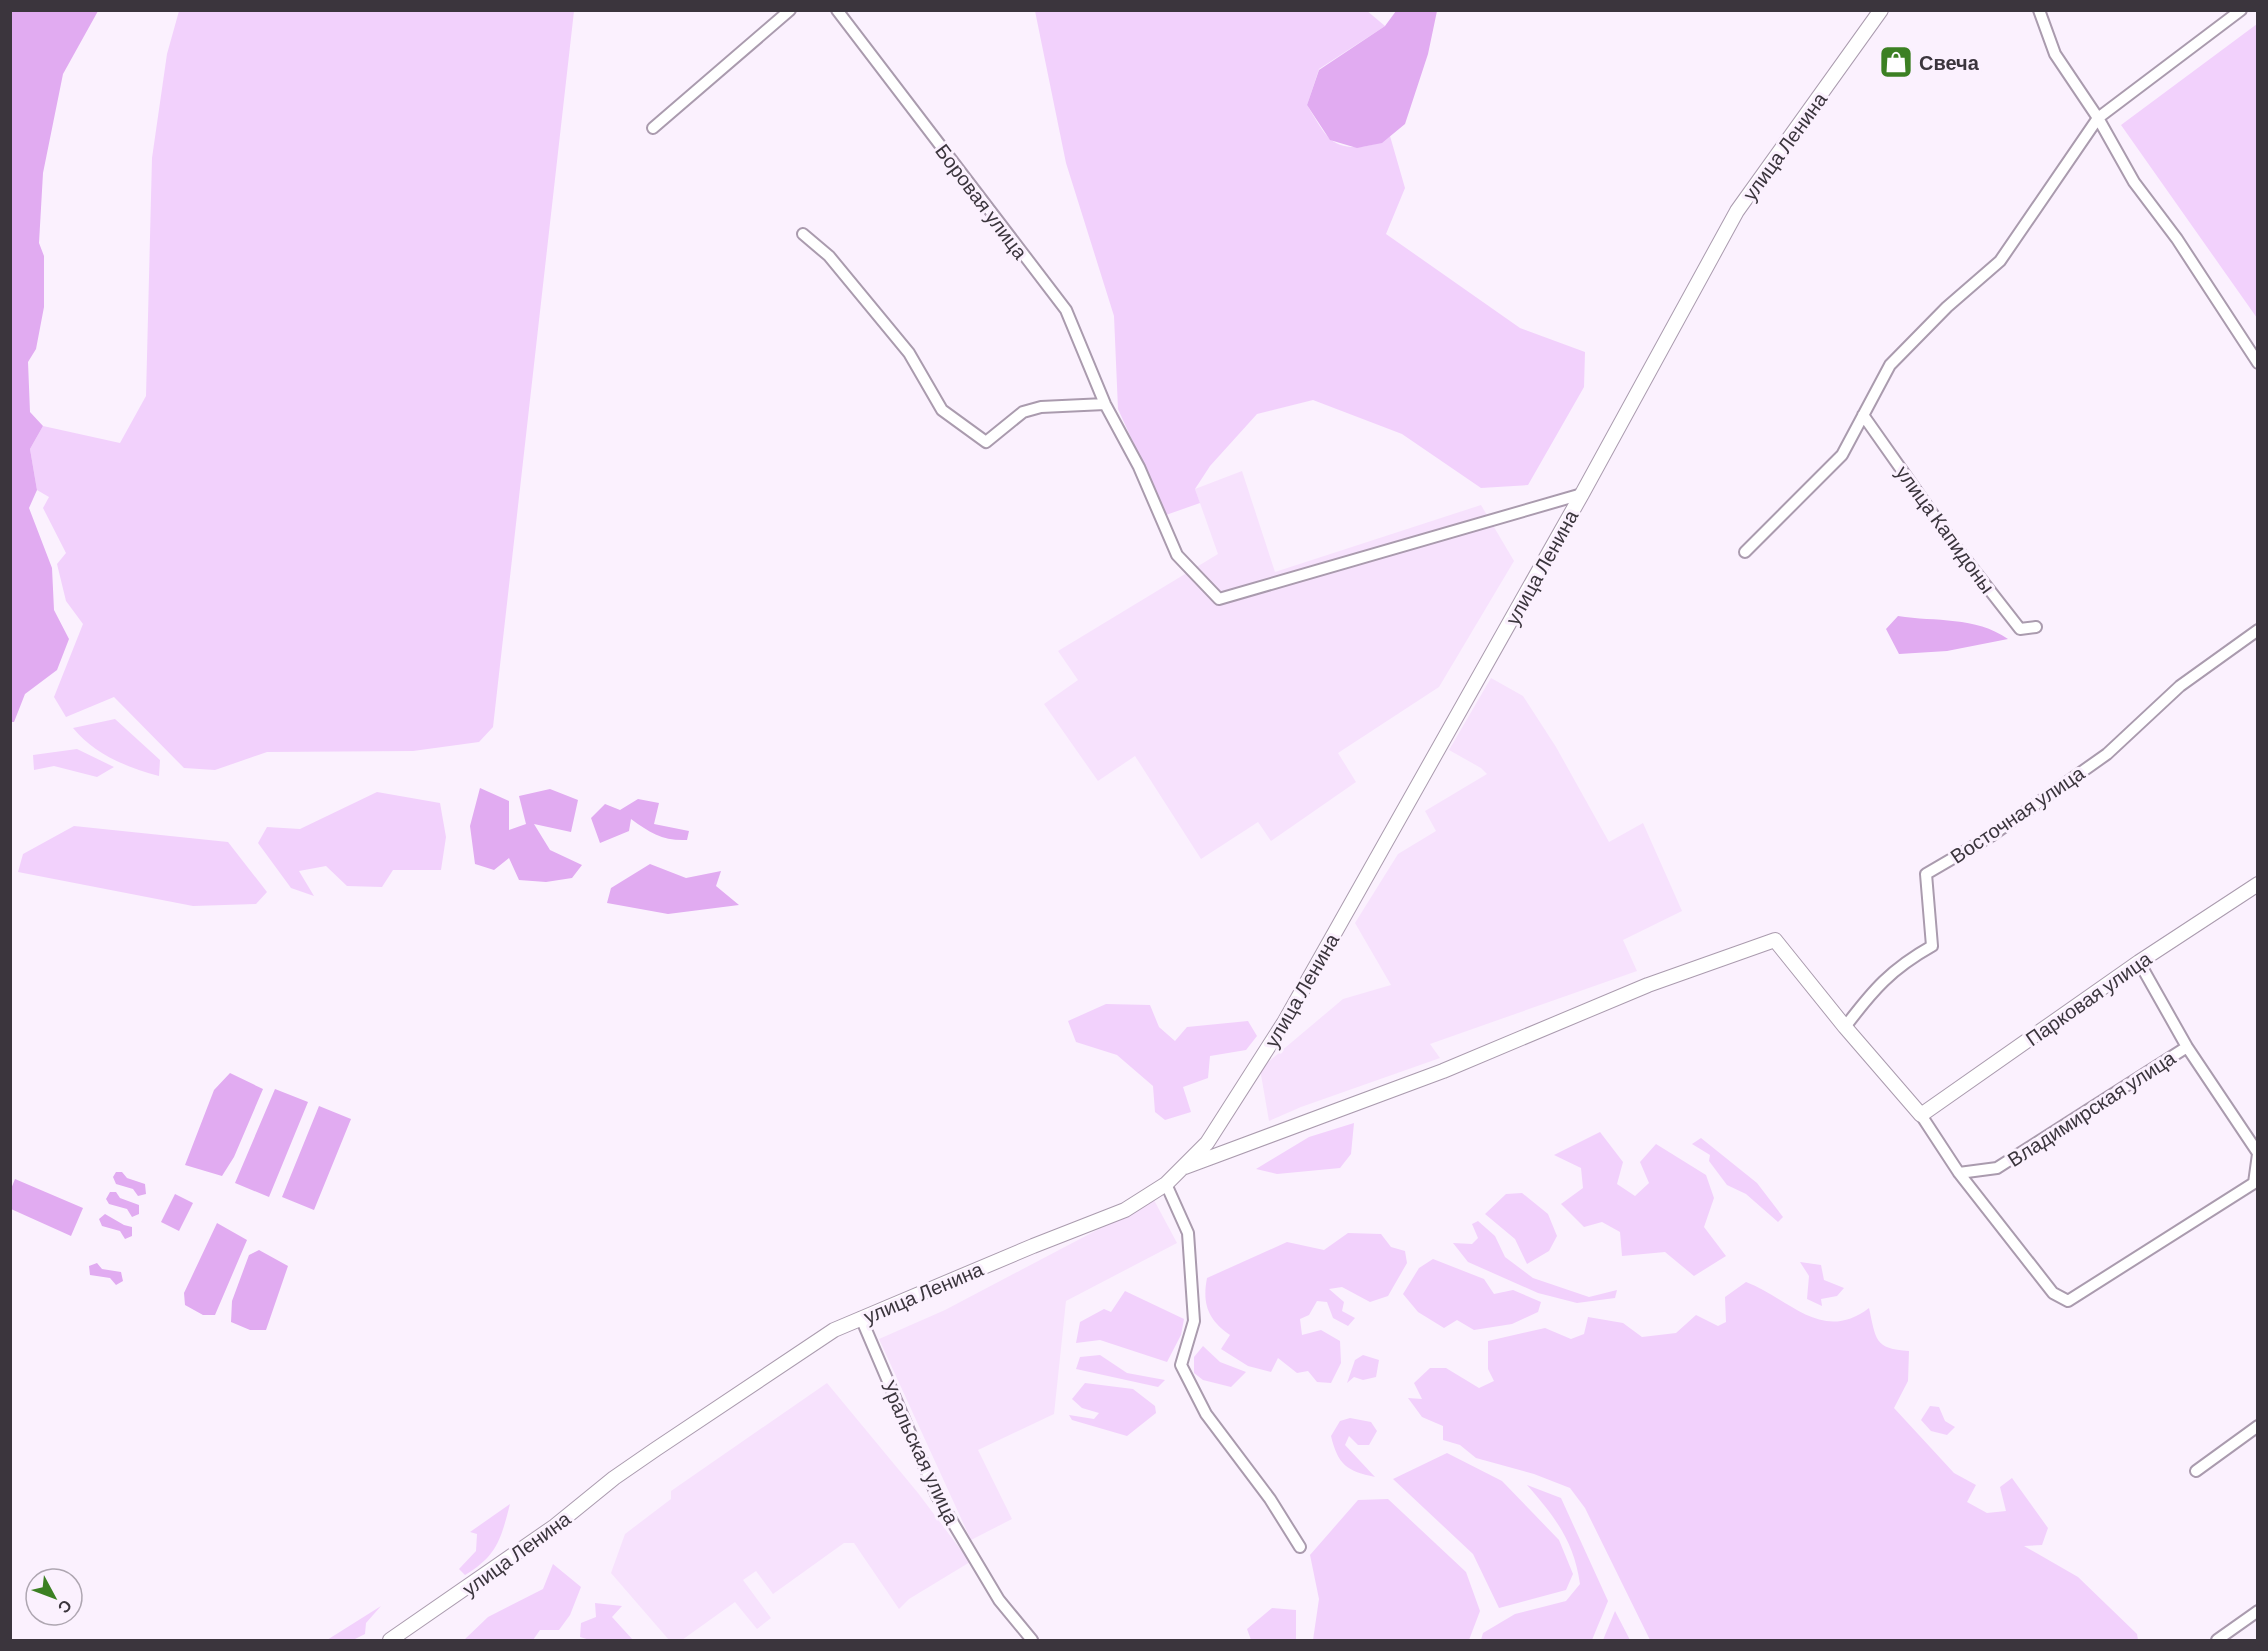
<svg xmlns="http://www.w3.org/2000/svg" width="2268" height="1651" font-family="Barlow,sans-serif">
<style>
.built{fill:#f7e2fd}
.green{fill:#f2d1fc}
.water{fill:#e1abf1}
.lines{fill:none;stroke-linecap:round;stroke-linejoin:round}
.street-casing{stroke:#aa9bae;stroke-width:14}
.secondary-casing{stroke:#aa9bae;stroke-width:16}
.street{stroke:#fff;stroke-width:10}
.secondary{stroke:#fff;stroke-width:14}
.labels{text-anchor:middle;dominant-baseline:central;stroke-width:6;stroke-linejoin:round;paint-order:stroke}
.poi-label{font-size:20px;font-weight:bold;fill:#3b353d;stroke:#fbf1fe;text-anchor:start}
.street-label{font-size:20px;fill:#3b353d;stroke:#fbf1fe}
</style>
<rect width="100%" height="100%" fill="#fbf1fe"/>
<path class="built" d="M 1242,471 L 1275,572 L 1481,505 L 1514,561 L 1439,687 L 1338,753 L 1356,782 L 1271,841 L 1258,822 L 1201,859 L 1135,756 L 1098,781 L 1044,704 L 1078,680 L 1058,651 L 1218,554 L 1195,489 Z
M 1491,678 L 1523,696 L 1556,747 L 1609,842 L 1643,823 L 1682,911 L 1623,940 L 1637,971 L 1430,1044 L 1440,1058 L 1301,1107 L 1269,1121 L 1260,1069 L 1343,999 L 1391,985 L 1355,923 L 1398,854 L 1436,831 L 1425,811 L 1487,774 L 1481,768 L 1449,750 Z
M 1154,1200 L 1177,1243 L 1066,1301 L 1054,1414 L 978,1450 L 1012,1519 L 971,1540 L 879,1339 L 945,1310 Z
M 827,1383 L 918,1493 L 970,1562 L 909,1599 L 899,1609 L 854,1543 L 844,1543 L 773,1594 L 756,1571 L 743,1580 L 771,1618 L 757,1629 L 735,1602 L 682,1640 L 669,1640 L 611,1573 L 625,1534 L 671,1499 L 671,1491 Z"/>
<path class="green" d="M 1366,10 L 1385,26 L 1319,69 L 1307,105 C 1314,116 1320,128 1328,137 C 1342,153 1376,148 1390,136 L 1405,188 L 1386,234 L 1520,328 L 1585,352 L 1584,387 L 1528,485 L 1481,488 L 1402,434 L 1313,400 L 1257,414 L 1210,466 L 1195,489 L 1200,503 L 1166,515 L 1118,409 L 1114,316 L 1066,163 L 1035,11 Z
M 179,11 L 574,11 L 493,727 L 479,742 L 413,751 L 267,752 L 215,770 L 184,768 L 114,697 L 66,717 L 54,697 L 83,624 L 66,601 L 57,564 L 66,553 L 43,508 L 49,497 L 37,490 L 30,449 L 43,426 L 120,443 L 146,396 L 152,158 L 167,54 Z
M 2257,24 L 2257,318 L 2121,125 Z
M 115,719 L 160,760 L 159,776 C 128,768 94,754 73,728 Z
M 77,749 L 114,767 L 97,777 L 54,766 L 34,770 L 33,755 Z
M 377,792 L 440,803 L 446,837 L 441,870 L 393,870 L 382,887 L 347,886 L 326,866 L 299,871 L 314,896 L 291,888 L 258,843 L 267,827 L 300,829 Z
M 74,826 L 228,842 L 267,892 L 256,904 L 193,906 L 18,872 L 23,854 Z
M 1106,1004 L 1150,1005 L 1159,1027 L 1175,1041 L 1187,1027 L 1248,1021 L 1257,1036 L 1246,1050 L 1210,1056 L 1208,1078 L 1183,1087 L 1191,1112 L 1165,1120 L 1155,1112 L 1153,1086 L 1117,1055 L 1076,1042 L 1068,1021 Z
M 1354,1123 L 1351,1154 L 1340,1168 L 1277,1174 L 1256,1169 L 1309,1137 Z
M 1600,1132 L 1623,1162 L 1617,1184 L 1635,1196 L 1649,1183 L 1640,1162 L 1656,1144 L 1706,1175 L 1714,1198 L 1704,1227 L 1726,1256 L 1694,1276 L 1665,1252 L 1622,1256 L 1620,1232 L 1602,1222 L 1584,1227 L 1561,1204 L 1583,1188 L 1581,1168 L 1554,1155 Z
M 1701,1138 L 1757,1183 L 1783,1217 L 1778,1222 L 1746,1194 L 1727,1185 L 1709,1161 L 1710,1155 L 1692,1144 Z
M 1522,1193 L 1548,1214 L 1557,1236 L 1549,1251 L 1527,1264 L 1515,1239 L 1485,1214 L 1506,1194 Z
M 1478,1221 L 1495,1236 L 1505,1257 L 1533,1278 L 1589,1297 L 1617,1290 L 1615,1298 L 1577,1303 L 1538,1293 L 1468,1262 L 1453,1243 L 1472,1244 L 1478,1238 L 1472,1224 Z
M 1348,1233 L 1381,1234 L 1391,1247 L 1405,1251 L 1407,1263 L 1388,1296 L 1370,1302 L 1342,1287 L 1329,1289 L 1344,1302 L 1342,1311 L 1355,1318 L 1348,1326 L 1333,1318 L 1327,1302 L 1317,1301 L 1309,1315 L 1300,1319 L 1302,1335 L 1321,1330 L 1340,1341 L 1341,1363 L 1331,1383 L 1317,1382 L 1308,1371 L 1297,1373 L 1278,1358 L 1271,1372 L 1248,1366 L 1221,1349 L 1230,1335 C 1208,1320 1202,1304 1207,1278 L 1287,1242 L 1324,1250 Z
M 1433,1259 L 1484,1279 L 1494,1294 L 1513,1290 L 1541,1302 L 1538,1312 L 1512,1324 L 1474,1330 L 1457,1320 L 1444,1328 L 1418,1312 L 1403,1294 L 1419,1268 Z
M 1800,1262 L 1821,1265 L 1824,1280 L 1844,1288 L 1837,1296 L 1821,1299 L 1822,1306 L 1807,1299 L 1809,1276 Z
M 1746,1282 C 1790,1299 1822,1344 1869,1308 C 1876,1339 1874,1349 1909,1351 L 1908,1381 L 1894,1408 L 1954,1473 L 1976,1485 L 1967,1502 L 1987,1513 L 2006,1511 L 2000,1487 L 2012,1478 L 2048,1528 L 2042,1545 L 2024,1546 L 2078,1577 L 2137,1634 L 2138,1640 L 1650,1640 L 1585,1508 L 1570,1488 L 1534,1474 L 1476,1458 L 1460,1445 L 1443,1440 L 1443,1426 L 1422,1417 L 1408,1398 L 1422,1399 L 1414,1383 L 1430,1368 L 1446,1368 L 1479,1388 L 1494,1381 L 1488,1369 L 1488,1341 L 1545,1328 L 1571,1339 L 1584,1334 L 1588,1317 L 1623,1323 L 1642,1337 L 1676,1333 L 1696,1315 L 1718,1326 L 1726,1322 L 1725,1297 Z
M 1125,1291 L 1184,1319 L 1181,1335 L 1167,1362 L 1100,1340 L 1076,1343 L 1080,1322 L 1104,1309 L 1111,1312 Z
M 1203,1346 L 1220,1362 L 1246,1372 L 1231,1387 L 1203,1380 L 1194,1373 L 1194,1357 Z
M 1100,1355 L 1127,1373 L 1165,1380 L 1158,1387 L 1076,1369 L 1080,1357 Z
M 1363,1355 L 1379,1360 L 1376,1377 L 1363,1380 L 1354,1377 L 1347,1383 L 1355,1360 Z
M 1085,1383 L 1133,1389 L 1155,1406 L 1156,1413 L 1127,1436 L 1072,1420 L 1069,1415 L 1094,1419 L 1099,1413 L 1082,1408 L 1072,1399 Z
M 1930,1406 L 1939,1407 L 1945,1421 L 1955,1427 L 1947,1435 L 1931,1431 L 1921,1420 Z
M 1350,1418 L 1371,1422 L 1377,1431 L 1369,1445 L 1358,1445 L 1349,1436 L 1345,1445 L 1375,1477 C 1347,1471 1338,1465 1331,1436 L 1340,1421 Z
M 1447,1453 L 1502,1481 L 1559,1540 L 1573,1574 L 1566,1590 L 1499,1608 L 1473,1554 L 1393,1479 Z
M 1527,1485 L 1561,1498 L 1608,1601 L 1592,1640 L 1481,1640 L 1483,1633 L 1515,1614 L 1566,1601 L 1580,1584 C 1574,1541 1555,1517 1527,1485 Z
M 1388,1499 L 1466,1572 L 1480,1611 L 1469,1640 L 1313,1640 L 1319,1599 L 1310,1555 L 1358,1500 Z
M 510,1504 C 501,1539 497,1556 465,1575 L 459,1569 L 476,1551 L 477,1534 L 470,1532 Z
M 553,1564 L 581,1587 L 570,1615 L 559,1630 L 540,1630 L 533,1640 L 464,1640 L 488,1617 L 543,1589 Z
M 595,1603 L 622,1606 L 612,1617 L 633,1640 L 590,1640 L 580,1637 L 581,1623 L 596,1617 Z
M 381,1606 L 366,1623 L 365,1634 L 353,1640 L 327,1640 Z
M 1272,1608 L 1296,1610 L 1296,1640 L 1251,1640 L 1247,1629 Z
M 1615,1611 L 1630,1640 L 1603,1640 Z"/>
<path class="water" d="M 10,11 L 98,11 L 63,74 L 43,173 L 39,243 L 44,256 L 44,307 L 36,349 L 28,362 L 30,412 L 43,426 L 30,449 L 37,490 L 29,508 L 52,568 L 54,610 L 69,639 L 57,670 L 25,694 L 14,722 L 11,722 Z
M 1396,11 L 1437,11 L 1428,54 L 1405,124 L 1382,143 L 1357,148 L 1330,140 L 1307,105 L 1319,70 L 1385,26 Z
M 1898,616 C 1936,622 1975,616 2008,639 L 1947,651 L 1899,654 L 1886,629 Z
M 480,788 L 509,801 L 509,830 L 526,824 L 519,796 L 550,789 L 578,800 L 571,832 L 534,824 L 550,850 L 582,865 L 572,878 L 546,882 L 519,880 L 509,858 L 494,870 L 475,864 L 470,826 Z
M 638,799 L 659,803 L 654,824 L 689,831 L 687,840 C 663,841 650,833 631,819 L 629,831 L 600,843 L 591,818 L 605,804 L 620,810 Z
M 650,864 L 686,878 L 721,871 L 716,886 L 739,905 L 668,914 L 607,903 L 611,888 Z
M 230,1073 L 263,1089 L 234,1157 L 222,1176 L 185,1165 L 214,1090 Z
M 275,1089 L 308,1102 L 269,1197 L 235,1183 Z
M 319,1106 L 351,1119 L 314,1210 L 282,1197 Z
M 116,1172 L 122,1172 L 127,1178 L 145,1184 L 146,1194 L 138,1196 L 133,1189 L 116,1184 L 113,1177 Z
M 15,1179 L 83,1208 L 71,1236 L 11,1209 L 11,1189 Z
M 110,1192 L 116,1192 L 120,1198 L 139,1205 L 139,1214 L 132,1217 L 127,1209 L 109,1204 L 106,1199 Z
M 175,1194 L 193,1203 L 179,1231 L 161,1222 Z
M 105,1214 L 124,1225 L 132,1227 L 132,1236 L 125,1239 L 120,1231 L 102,1226 L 99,1219 Z
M 217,1223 L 247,1240 L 215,1315 L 203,1315 L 185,1305 L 184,1293 Z
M 259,1250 L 288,1266 L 266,1330 L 250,1330 L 231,1322 L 232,1301 L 249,1255 Z
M 97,1263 L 102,1269 L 121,1272 L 123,1281 L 116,1285 L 110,1278 L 90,1275 L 89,1266 Z"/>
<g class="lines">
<g class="street-casing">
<path id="street" d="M 837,10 L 1066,310 L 1105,404 L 1139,467 L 1177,555 L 1219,599 L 1582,494
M 2039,10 L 2055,54 L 2098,118 L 2134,182 L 2177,239 L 2258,363
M 653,128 L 790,10
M 803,234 L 829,256 L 909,353 L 942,410 L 986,442 L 1023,412 L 1041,407 L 1105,404
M 1863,415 L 1956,547 L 2020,629 L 2036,627
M 1745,552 L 1842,455 L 1890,365 L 1947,307 L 2000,261 L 2098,118 L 2241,10
M 2139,962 L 2187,1047 L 2258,1153
M 1845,1027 C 1873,990 1891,969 1932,946 L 1926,874 L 1991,836 L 2107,754 L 2180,686 L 2258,630
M 1921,1115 L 1959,1173 L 2053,1293 L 2068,1301 L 2254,1183 L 2258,1154
M 1959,1173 L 1997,1168 L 2187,1047
M 1166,1184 L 1188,1233 L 1194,1321 L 1181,1365 L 1206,1414 L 1270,1499 L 1300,1547
M 861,1318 L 937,1496 L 999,1600 L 1032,1640
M 2196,1471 L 2258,1426
M 2217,1640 L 2258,1611"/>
</g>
<g class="secondary-casing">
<path id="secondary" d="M 1185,1167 L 1443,1071 L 1648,985 L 1775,940 L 1845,1027 L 1921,1115 L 2139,962 L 2258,884
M 390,1640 L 555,1526 L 614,1478 L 656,1449 L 834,1330 L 1033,1246 L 1125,1210 L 1166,1184 L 1207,1143 L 1285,1021 L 1582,494 L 1737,211 L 1881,10"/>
</g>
<use href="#street" class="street"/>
<use href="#secondary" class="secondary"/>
</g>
<defs>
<g id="shop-square" transform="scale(1.725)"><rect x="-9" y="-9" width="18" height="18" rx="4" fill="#3c8023" stroke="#fbf1fe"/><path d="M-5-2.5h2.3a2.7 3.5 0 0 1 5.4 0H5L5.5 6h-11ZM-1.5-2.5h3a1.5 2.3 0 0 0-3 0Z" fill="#fff"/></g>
</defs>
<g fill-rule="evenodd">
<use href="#shop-square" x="1896" y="62"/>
</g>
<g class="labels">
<g class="poi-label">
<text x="1919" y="62">Свеча</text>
</g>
<g class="street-label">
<text transform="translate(1784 146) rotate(-54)">улица Ленина</text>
<text transform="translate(982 201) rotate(53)">Боровая улица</text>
<text transform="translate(1946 529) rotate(54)">улица Капидоны</text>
<text transform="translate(1541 567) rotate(-61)">улица Ленина</text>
<text transform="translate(2017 814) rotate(-34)">Восточная улица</text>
<text transform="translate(1301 990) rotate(-60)">улица Ленина</text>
<text transform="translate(2088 998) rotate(-35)">Парковая улица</text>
<text transform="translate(2091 1108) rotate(-33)">Владимирская улица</text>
<text transform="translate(923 1292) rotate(-23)">улица Ленина</text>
<text transform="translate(921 1452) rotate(65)">Уральская улица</text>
<text transform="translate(516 1553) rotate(-36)">улица Ленина</text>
</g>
</g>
<rect width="2268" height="1651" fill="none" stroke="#3b353d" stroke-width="24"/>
<g transform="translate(54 1597) rotate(131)"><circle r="28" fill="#fbf1fe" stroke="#aea6b1" stroke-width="1.5"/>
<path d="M0-4.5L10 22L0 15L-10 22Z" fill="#3c8023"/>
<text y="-9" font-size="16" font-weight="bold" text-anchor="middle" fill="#3b353d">С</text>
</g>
</svg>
